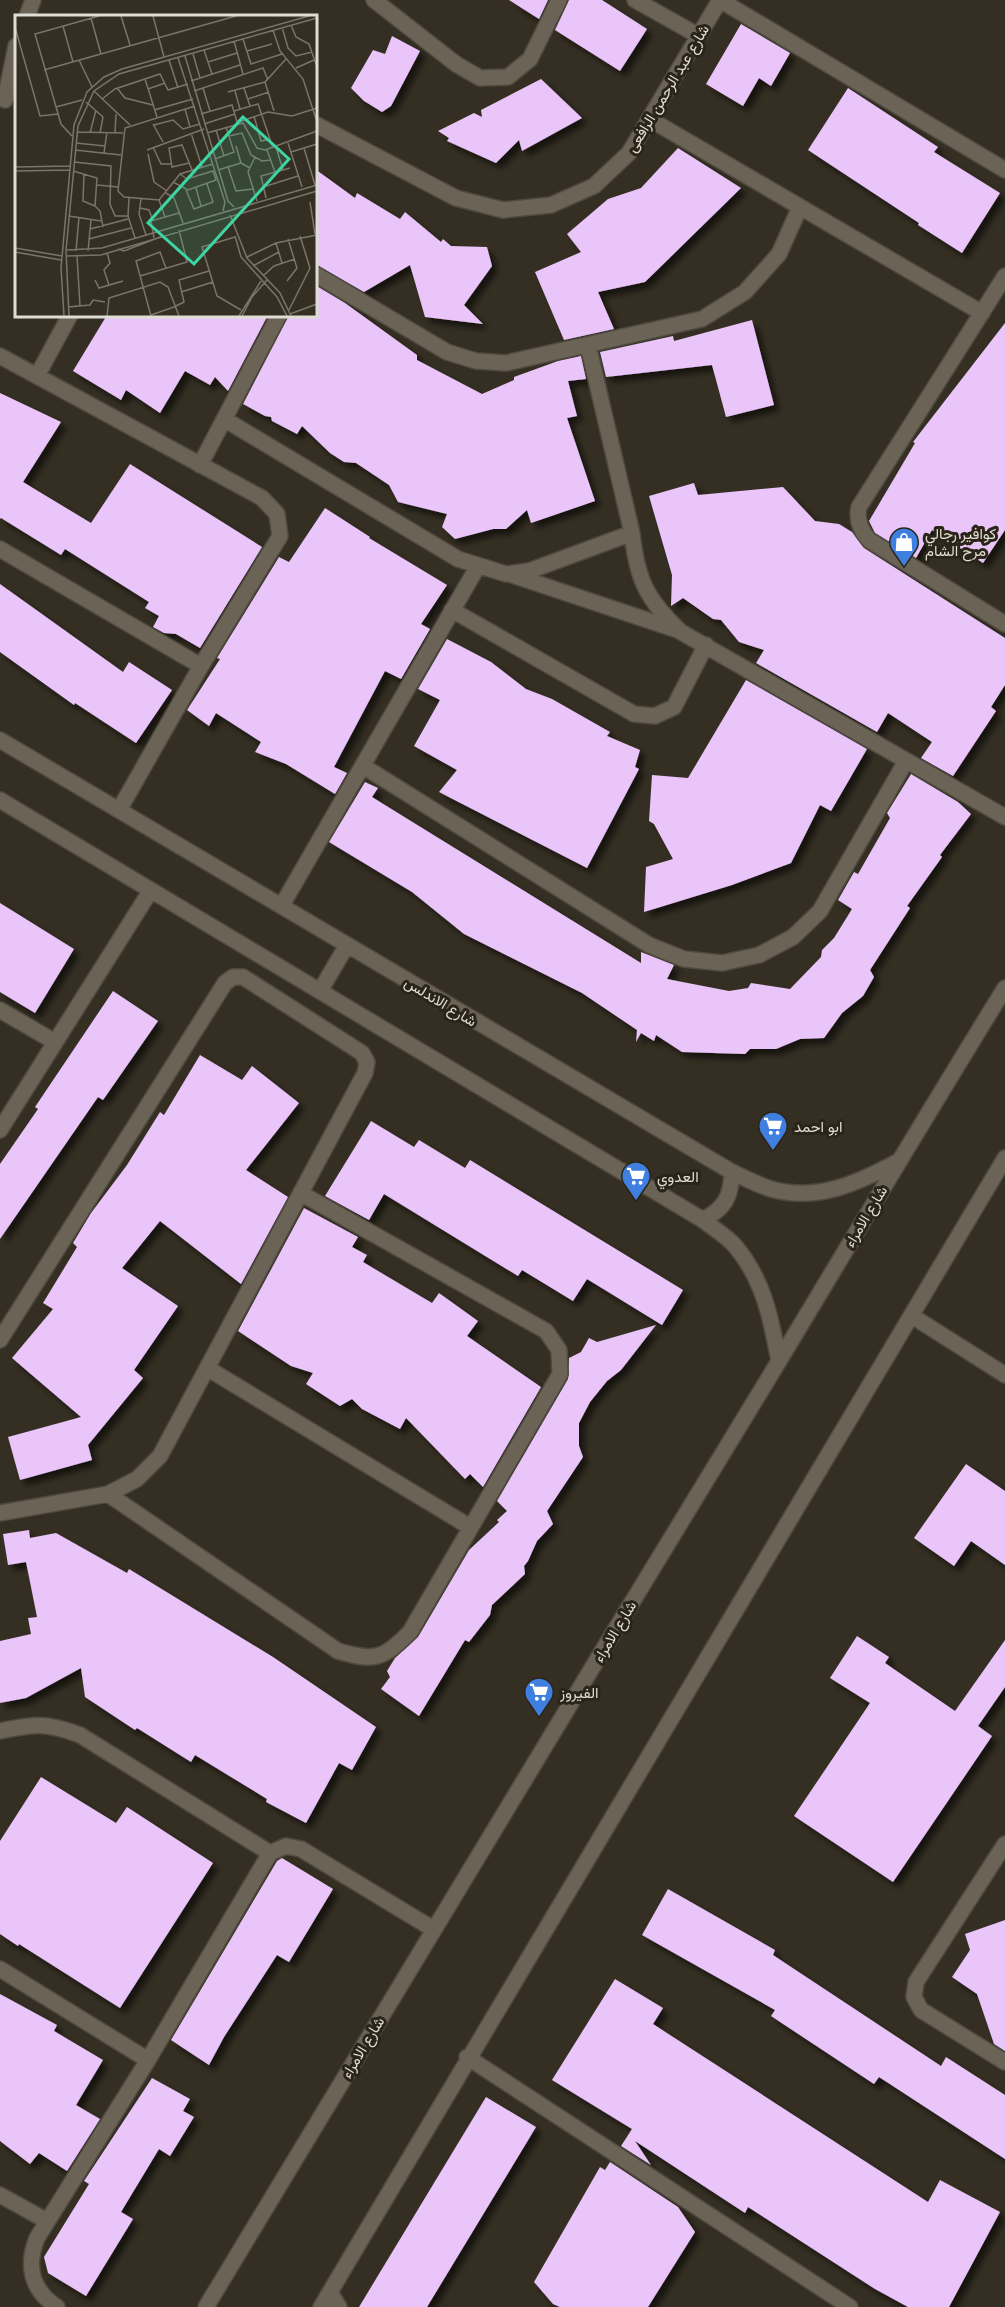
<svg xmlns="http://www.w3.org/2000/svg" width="1005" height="2307" font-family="Lato,Vazirmatn,sans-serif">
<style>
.building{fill:#e9c5f9;filter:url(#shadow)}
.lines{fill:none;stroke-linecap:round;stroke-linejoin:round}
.minor-casing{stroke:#4f4a40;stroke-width:18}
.minor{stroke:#6b6456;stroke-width:15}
.labels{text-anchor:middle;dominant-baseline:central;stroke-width:6;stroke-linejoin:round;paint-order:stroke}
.street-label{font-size:15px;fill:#e0ddd5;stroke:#2b2519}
.poi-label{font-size:15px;fill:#e0ddd5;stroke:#2b2519;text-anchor:start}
.inset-road{fill:none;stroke:#79756a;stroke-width:1.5}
.view{fill:#3ed4a3;fill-opacity:0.15;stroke:#3ed4a3;stroke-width:3}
.inset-edge{fill:none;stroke:#e0ddd5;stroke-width:3}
</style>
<defs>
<filter id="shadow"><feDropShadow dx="5.5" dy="5.5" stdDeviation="3" flood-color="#0009"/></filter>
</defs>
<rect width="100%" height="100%" fill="#352f23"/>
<path class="building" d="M 509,0 L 548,0 L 539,19 Z
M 569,0 L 602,0 L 647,29 L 620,71 L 555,30 Z
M 741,24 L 790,53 L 771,86 L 759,78 L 743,106 L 706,84 Z
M 392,36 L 420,51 L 391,106 L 382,112 L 364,101 L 351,88 L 373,50 L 385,54 Z
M 541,79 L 582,118 L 522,151 L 519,140 L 496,163 L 447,141 L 449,138 L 438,131 L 474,113 L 482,117 L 481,110 Z
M 848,88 L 938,147 L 934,152 L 1000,193 L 962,253 L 918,225 L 919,223 L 808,150 Z
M 678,148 L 741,188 L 645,282 L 598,292 L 614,329 L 564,340 L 535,272 L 581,252 L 567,234 L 608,199 L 641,188 Z
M 315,169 L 355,198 L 357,193 L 400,219 L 405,212 L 441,242 L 443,239 L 451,246 L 487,247 L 492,266 L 464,305 L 483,324 L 425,317 L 410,265 L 364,292 L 315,264 Z
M 315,285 L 345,303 L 417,355 L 417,360 L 482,394 L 514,380 L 514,377 L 558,361 L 581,356 L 586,379 L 568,381 L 577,416 L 567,418 L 595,501 L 531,523 L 527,510 L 506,529 L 493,529 L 455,539 L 442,527 L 447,514 L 398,502 L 389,485 L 356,463 L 344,462 L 330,453 L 302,426 L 297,434 L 272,421 L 271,417 L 265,416 L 243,404 L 289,315 L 315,315 Z
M 107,315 L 268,315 L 228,391 L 215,377 L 210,385 L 185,371 L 160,413 L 126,390 L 121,400 L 73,371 Z
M 752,320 L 774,405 L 726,417 L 712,365 L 606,377 L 600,352 L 673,336 L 674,341 Z
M 1005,323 L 1005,530 L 983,563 L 932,530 L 916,558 L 875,533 L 869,521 L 915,443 L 913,442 Z
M 0,393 L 61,422 L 23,482 L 91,523 L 130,464 L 262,547 L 200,648 L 176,634 L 164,633 L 153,627 L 159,616 L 145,608 L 149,602 L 65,549 L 61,555 L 1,518 L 0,519 Z
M 694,483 L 698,495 L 783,487 L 815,521 L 839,524 L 852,532 L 864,548 L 1005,638 L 1005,685 L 991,707 L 996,711 L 953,776 L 921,758 L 932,742 L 888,713 L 877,732 L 756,663 L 764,650 L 739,642 L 721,620 L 713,619 L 683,598 L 671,606 L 672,575 L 649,496 Z
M 325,508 L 370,537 L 369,538 L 447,585 L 421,624 L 430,629 L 401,679 L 385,671 L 334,767 L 347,773 L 335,794 L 286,764 L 255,752 L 261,742 L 216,713 L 209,726 L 187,710 L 220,659 L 217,658 L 279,557 L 289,562 Z
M 0,584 L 123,672 L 129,662 L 172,690 L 136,743 L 75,703 L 74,705 L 0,652 Z
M 447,639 L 491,662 L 526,689 L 552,699 L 610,732 L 607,736 L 640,750 L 635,767 L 639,769 L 587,868 L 439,792 L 457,770 L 414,746 L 440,700 L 418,689 Z
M 746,680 L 867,749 L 831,811 L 820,805 L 791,863 L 732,885 L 644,912 L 646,867 L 673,859 L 654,824 L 649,821 L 652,775 L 688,778 Z
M 911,774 L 958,802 L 971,814 L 940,855 L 942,857 L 907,906 L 910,908 L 870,970 L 874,977 L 863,996 L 842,1013 L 824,1038 L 800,1039 L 776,1049 L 750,1049 L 745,1054 L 682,1052 L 656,1035 L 654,1041 L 641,1033 L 636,1042 L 637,1030 L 582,993 L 464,934 L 412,892 L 329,842 L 365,782 L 378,788 L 372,797 L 641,963 L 641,952 L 674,965 L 667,979 L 729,991 L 748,988 L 751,983 L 790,989 L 821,957 L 822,950 L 834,938 L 852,909 L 838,900 L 854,872 L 858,874 L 890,818 L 887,813 Z
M 0,903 L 74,949 L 35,1013 L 0,992 Z
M 113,991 L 158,1021 L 103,1100 L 98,1097 L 0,1239 L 0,1164 L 38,1109 L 35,1107 Z
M 200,1055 L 242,1080 L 252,1066 L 299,1103 L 246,1170 L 288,1197 L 241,1284 L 160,1221 L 122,1268 L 178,1306 L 134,1370 L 143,1378 L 88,1445 L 92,1460 L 20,1480 L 8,1437 L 81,1417 L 12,1358 L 53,1309 L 43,1303 L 77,1247 L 73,1243 L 91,1213 L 127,1165 L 160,1112 L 164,1115 Z
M 371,1121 L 414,1147 L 419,1140 L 465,1168 L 470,1160 L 683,1290 L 662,1325 L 587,1279 L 573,1301 L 522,1270 L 518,1276 L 384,1194 L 369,1220 L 325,1196 Z
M 304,1208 L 358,1237 L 352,1247 L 367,1255 L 363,1262 L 432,1303 L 439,1293 L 478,1321 L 467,1336 L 541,1387 L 483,1487 L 470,1474 L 465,1479 L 406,1418 L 400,1429 L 362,1409 L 352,1399 L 340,1406 L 306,1384 L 313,1373 L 291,1366 L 238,1331 Z
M 656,1325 L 621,1370 L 607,1381 L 590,1402 L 579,1423 L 579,1446 L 583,1457 L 547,1511 L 553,1524 L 537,1541 L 528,1561 L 524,1566 L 525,1574 L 492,1605 L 490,1615 L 469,1642 L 465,1640 L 419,1716 L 381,1689 L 390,1677 L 387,1671 L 395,1658 L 418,1637 L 469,1550 L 499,1522 L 497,1520 L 507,1511 L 497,1501 L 568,1379 L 569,1358 L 581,1352 L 589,1338 L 597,1342 Z
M 966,1464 L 1005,1491 L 1005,1565 L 971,1541 L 954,1566 L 914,1538 Z
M 29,1530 L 30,1538 L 56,1533 L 127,1573 L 129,1569 L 273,1657 L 376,1727 L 352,1770 L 339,1763 L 306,1823 L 266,1802 L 267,1799 L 195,1755 L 191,1762 L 137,1728 L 135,1730 L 85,1697 L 81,1668 L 26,1698 L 0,1703 L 0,1641 L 31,1634 L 28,1618 L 37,1617 L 26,1562 L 8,1565 L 3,1534 Z
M 857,1636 L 889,1657 L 885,1663 L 955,1711 L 1005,1640 L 1005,1687 L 978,1726 L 992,1736 L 893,1882 L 794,1816 L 870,1703 L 830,1678 Z
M 41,1777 L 116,1823 L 127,1807 L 213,1863 L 120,2008 L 19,1944 L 18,1946 L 0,1934 L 0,1841 Z
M 282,1858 L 333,1889 L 289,1962 L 277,1955 L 224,2037 L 209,2065 L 171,2040 L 277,1861 Z
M 668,1889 L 775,1950 L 773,1955 L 941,2066 L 946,2057 L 1005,2095 L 1005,2159 L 879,2077 L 874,2084 L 771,2016 L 775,2010 L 642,1935 Z
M 1005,1920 L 1005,2051 L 994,2044 L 977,1994 L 952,1977 L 970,1950 L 965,1934 Z
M 615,1979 L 663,2008 L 653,2024 L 928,2202 L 940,2180 L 1000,2212 L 949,2307 L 908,2307 L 875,2289 L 748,2207 L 745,2213 L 635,2141 L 651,2165 L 621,2146 L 632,2129 L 552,2080 Z
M 0,1994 L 57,2025 L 54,2031 L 103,2060 L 76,2105 L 100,2119 L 67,2171 L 39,2153 L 30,2164 L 0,2141 Z
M 152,2078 L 190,2099 L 183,2111 L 194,2117 L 170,2156 L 159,2149 L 121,2212 L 133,2219 L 86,2296 L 48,2273 L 44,2257 L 89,2184 L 84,2181 Z
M 486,2097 L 536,2127 L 427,2307 L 359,2307 Z
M 610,2162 L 678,2207 L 695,2232 L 648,2307 L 560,2307 L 553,2304 L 534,2282 L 600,2167 L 605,2170 Z"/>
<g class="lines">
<g class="minor-casing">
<path id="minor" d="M 374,0 L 456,64 L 480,78 L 508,77 L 530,59 L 559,0
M 635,0 L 699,36
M 720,0 L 1005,170
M 27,16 L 33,0
M 5,100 L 16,46
M 651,120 L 982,313
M 315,124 L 456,198 L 503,210 L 551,205 L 594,186 L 629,153 L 720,0
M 315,274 L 447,352 L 476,361 L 506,363 L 702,319 L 745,292 L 779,254 L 800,207
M 1005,276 L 859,507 C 856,520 860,530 869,540 L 1005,624
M 588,345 L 632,533 C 637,580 647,600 681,632 L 1005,817
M 0,356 L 262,498 L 277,514 L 280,536 L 201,666 L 119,810
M 37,376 L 70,315
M 224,419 L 458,559 L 506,574 L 529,571 L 632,533
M 200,465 L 279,315
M 0,549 L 201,666
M 512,575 L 677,630
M 452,610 L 634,714 L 655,716 L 674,707 L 706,645
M 0,740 L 732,1172 C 745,1178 758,1185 771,1189 C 817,1202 858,1183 897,1162
M 363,766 L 649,945 L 684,959 L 722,963 L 759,955 L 793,937 L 820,911 L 906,761
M 0,800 L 703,1220 C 714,1229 728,1237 736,1247 C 764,1281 771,1319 779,1361
M 282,905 L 478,566
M 320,991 L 347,945
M 0,1010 L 55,1042
M 0,1130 L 151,890
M 703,1220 C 725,1208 731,1197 732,1172
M 912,1316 L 1005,1375
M 0,1340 L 225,983 L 233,977 L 243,977 L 362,1053 L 367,1062 L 365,1073 L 160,1456 L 137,1479 L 108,1494 L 0,1513
M 207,1368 L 470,1527
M 108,1494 L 338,1651 C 375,1662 383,1659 410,1632 L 560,1374 L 559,1350 L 546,1331 L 302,1194
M 0,1731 C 35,1724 46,1722 80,1735 L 270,1853 L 286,1846 L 301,1849 L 433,1929
M 1005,1844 L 916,1982 L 914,1997 L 921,2010 L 1005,2062
M 0,1969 L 148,2060
M 467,2057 L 850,2307
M 0,2195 L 47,2221
M 330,2292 L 339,2307
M 57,2307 C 31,2290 26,2265 37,2238 L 148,2060 L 270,1853
M 206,2307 C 395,1992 585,1679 776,1366 C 852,1240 927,1114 1005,988
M 321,2307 C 546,1922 780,1543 1005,1158"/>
</g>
<use href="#minor" class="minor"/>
</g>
<defs>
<g id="shop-pin" transform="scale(1.5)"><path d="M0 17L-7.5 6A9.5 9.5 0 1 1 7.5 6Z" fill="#3f7fe0" stroke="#2b2519"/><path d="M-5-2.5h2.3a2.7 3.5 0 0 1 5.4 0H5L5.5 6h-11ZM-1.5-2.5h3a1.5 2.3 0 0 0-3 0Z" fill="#fff"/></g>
<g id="supermarket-pin" transform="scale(1.5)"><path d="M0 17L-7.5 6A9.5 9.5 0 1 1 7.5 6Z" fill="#3f7fe0" stroke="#2b2519"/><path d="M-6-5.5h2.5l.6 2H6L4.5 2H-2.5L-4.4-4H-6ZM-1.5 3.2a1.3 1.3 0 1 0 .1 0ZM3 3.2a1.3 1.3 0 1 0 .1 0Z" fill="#fff"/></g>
</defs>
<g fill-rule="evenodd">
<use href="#shop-pin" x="904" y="542"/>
<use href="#supermarket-pin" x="773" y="1126"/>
<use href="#supermarket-pin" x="636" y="1176"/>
<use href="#supermarket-pin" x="539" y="1692"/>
</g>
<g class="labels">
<g class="street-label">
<text transform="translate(667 88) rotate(-59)">شارع عبد الرحمن الرافعى</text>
<text transform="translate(441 1001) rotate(31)">شارع الاندلس</text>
<text transform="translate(865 1216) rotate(-59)">شارع الامراء</text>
<text transform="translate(614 1631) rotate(-59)">شارع الامراء</text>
<text transform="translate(362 2047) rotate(-59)">شارع الامراء</text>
</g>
<g class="poi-label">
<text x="925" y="533">كوافير رجالي<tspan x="925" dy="17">مرح الشام</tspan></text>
<text x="794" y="1126">ابو احمد</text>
<text x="657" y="1176">العدوي</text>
<text x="560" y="1692">الفيروز</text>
</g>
</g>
<g transform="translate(15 15)">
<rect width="302" height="302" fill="#352f23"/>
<path class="inset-road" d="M 106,1 L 115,30M 138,1 L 149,42M 76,3 L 86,39M 276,10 L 281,22 L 294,29 L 302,52M 48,11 L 58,47M 0,12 L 25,101 L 43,99M 267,12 L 273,33 L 281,41 L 297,37M 258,15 L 265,36 L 288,64 L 302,107M 228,24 L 236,49 L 267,39M 219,26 L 228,59M 189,35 L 197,59M 232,36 L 257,29M 178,39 L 185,63M 170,41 L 213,186 L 219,192M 163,43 L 210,187 L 208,196M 64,45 L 77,72M 154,45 L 163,73M 193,47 L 222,38M 281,53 L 299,45M 29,55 L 221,1M 130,64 L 142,102M 176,66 L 225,50M 250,67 L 259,96M 102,73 L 110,83 L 138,90M 188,73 L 195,96M 229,73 L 235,91M 133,74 L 150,68M 79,76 L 115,110M 179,76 L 248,53 L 253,65M 220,76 L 225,94M 213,77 L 250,67 L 271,44M 87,84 L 100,74 L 145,59 L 153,75 L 173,69M 233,84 L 254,77M 71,87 L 88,102 L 85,118M 180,91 L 110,113 L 103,176 L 109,182 L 144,185 L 165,159 L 198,149M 41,92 L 67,85M 170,94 L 175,112M 139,95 L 178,84M 219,96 L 243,89 L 258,133M 186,99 L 217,90 L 222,107M 239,101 L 246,126 L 255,124M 224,107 L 253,97 L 277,101 L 302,93M 138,109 L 148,127M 189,109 L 220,99M 139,110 L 158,105 L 168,114 L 185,109M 201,115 L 209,141M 62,117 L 108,118M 75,118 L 81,95M 100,118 L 101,99M 176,118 L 187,152M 192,118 L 228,108 L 242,133 L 250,135 L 302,116M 57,121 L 46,109 L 20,19 L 84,1M 214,121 L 227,118 L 236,140 L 247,146 L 256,145M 61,128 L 90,131M 273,128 L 287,172M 221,131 L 226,148 L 235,153M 138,132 L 146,149 L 157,149M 261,132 L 268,155M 289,133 L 300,170M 60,135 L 106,140M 132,135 L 189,114M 252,135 L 260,157M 276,137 L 302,129M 89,138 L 92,117M 133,139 L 139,167 L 152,176M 240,142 L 233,157 L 242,186M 200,144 L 219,137 L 211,112M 59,147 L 96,151 L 95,189 L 100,201 L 113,201M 174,148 L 157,152 L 154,133 L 167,130 L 177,155M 0,152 L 55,151M 213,152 L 221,176 L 238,174M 203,155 L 226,148M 0,156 L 55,155M 58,156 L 82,163 L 80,191 L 85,196 L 88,212M 69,159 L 68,186 L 80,191M 158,167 L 173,175 L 201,165 L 198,156 L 172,164 L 165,159M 82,170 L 103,172M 248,172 L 283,161M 181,173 L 186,191M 171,175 L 179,194 L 198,187 L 192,169M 151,178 L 159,183 L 168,208M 114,183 L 113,201 L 120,223M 251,183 L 246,161 L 275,153M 126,184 L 124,199 L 131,220M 144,185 L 150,202M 295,187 L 300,219M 125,193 L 134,195 L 138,206M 215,200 L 232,243 L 265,278 L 276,301M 54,201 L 86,206M 75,214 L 113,204M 220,221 L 226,242 L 262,282 L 272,301M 220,222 L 187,232 L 202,281 L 226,295M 139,223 L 136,206 L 164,198M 74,224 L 116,213M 261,228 L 267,248M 0,233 L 47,241M 103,234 L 109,236 L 148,221M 52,235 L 87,233 L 302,170M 61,236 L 64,202M 73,236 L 76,205M 0,237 L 46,245M 92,238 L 95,248 L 89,255 L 94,270M 51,241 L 86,240 L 302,176M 62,241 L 65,291M 232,242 L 261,228 L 302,220M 238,251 L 264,237M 125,261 L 172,247 L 164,215M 248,261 L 259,251 L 280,244M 80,265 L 84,273 L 108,266M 272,266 L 282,253 L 273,224M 166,277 L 198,267M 53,292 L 75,290 L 78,285 L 90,287M 159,292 L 169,287 L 164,265 L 194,256M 274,295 L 295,253 L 285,221M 275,299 L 302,289M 136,300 L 159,292M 49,301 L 46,253 L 59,110 L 72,77 L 89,62 L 107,54 L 294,1M 54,301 L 51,235 L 63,111 L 79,76 L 104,59 L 302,3M 92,301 L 94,283 L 145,267 L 153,272 L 164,301M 136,301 L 121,246 L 145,237 L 151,253M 224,301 L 246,266M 227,301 L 237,282 L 252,265"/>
<path class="view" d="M 228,102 L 274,144 L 179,249 L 133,208 Z"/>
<rect width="302" height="302" class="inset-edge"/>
</g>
</svg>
